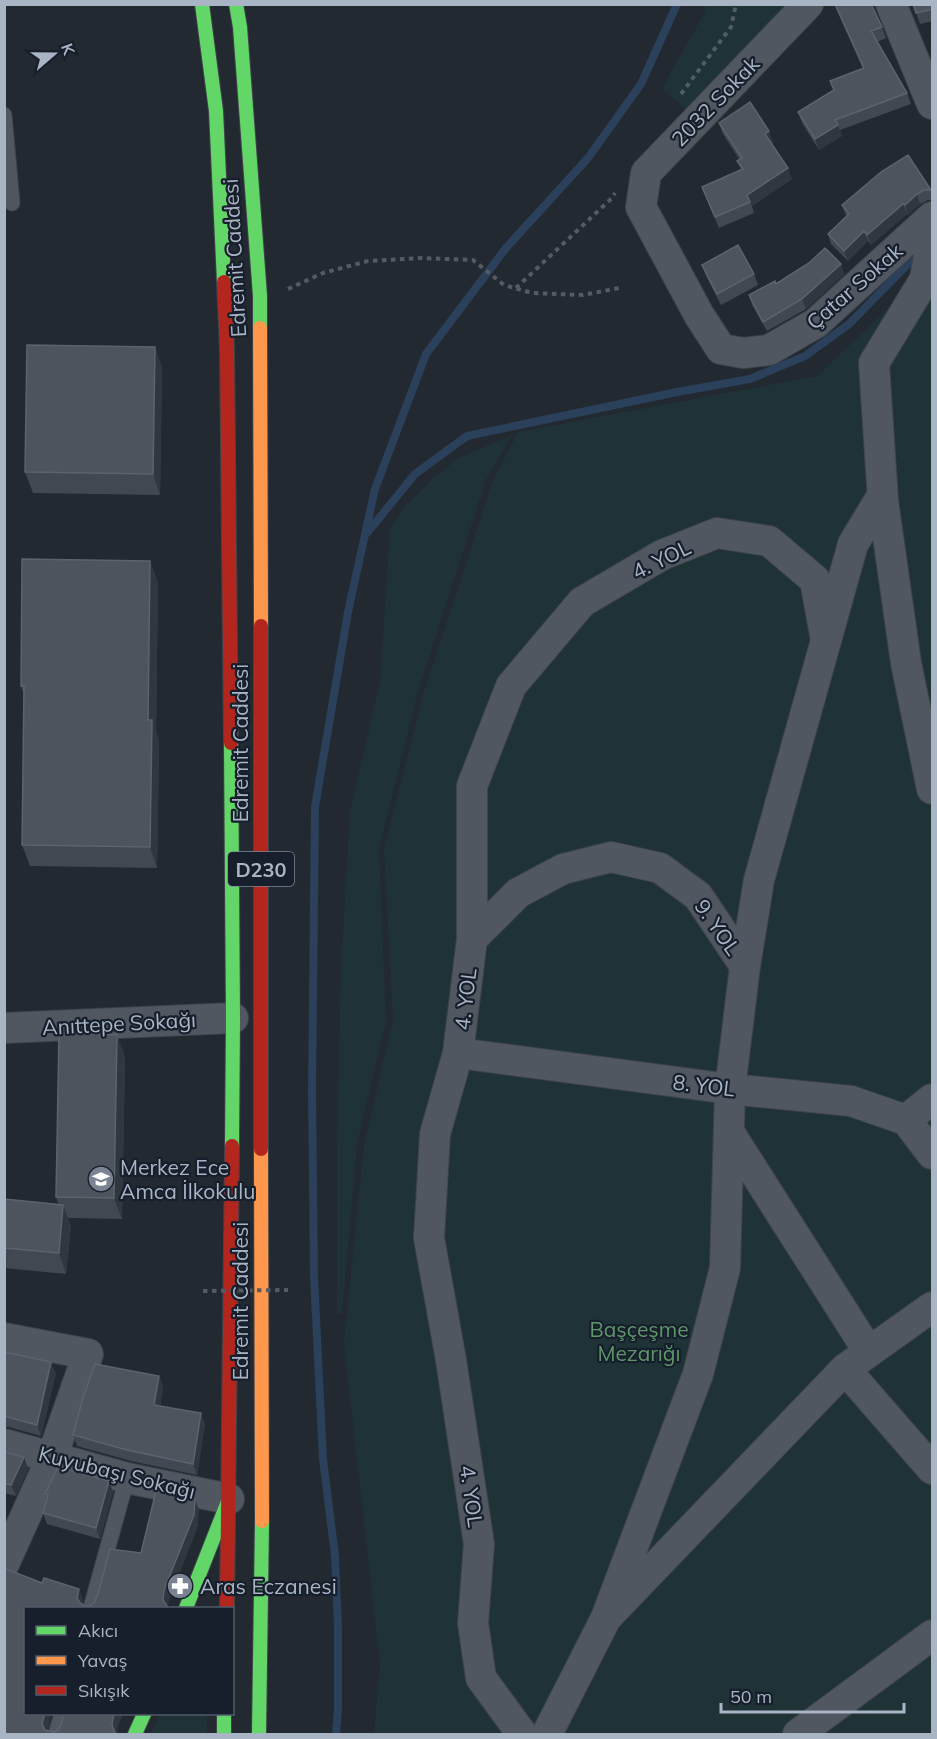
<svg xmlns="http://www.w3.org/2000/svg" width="937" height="1739" font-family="Mulish,sans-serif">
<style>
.green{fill:#1f3337}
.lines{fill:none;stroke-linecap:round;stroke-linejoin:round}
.stream{stroke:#2b405a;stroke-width:8}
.lane-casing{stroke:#3e434a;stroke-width:17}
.street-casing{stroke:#3e434a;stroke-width:32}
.fast-casing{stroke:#3e434a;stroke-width:16}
.slow-casing{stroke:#3e434a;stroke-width:16}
.jam-casing{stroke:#3e434a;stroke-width:16}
.path{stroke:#545b62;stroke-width:4;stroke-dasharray:4.5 4.5;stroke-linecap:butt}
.lane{stroke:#515760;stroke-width:15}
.street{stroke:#515760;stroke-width:30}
.fast{stroke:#63d668;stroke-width:14}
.slow{stroke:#ff974d;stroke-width:14}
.jam{stroke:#b3261e;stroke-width:14}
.path-bridge{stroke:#545b62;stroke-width:4;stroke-dasharray:4.5 4.5;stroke-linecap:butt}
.wall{fill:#424851}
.shaded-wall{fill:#30373f}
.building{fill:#4d545d;stroke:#5b636e;stroke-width:1.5}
.labels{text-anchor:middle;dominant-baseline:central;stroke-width:4.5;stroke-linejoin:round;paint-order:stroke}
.shield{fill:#161f2b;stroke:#7d8797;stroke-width:1.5}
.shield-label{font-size:20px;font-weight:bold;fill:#a9b4c5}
.street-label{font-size:21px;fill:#a9b4c5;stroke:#161f2b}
.poi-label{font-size:21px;fill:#a9b4c5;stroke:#161f2b;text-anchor:start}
.park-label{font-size:21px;fill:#5f976b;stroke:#161f2b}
</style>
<rect width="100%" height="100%" fill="#222931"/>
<path class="green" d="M 706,5 L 797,5 L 691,114 L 662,88 L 704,14 Z
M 932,267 L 932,1734 L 374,1734 L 380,1664 L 344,1343 L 364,1145 L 393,1020 L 384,849 L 424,692 L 493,481 L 518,432 L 817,376 Z
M 512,435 L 486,480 L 418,691 L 379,850 L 386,1021 L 357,1144 L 342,1314 L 337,1313 L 337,1149 L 341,968 L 350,811 L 380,683 L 390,529 L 404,508 L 428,483 L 457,459 Z
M 160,1714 L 207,1714 L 207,1734 L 151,1734 Z"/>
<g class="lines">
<path class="stream" d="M 367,533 L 415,474 L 467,436 L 677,392 L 750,379 L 805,356 L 849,324 L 919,253
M 336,1734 L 338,1710 L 338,1628 L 335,1556 L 323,1459 L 314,1276 L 312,1092 L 315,807 L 348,612 L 375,489 L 426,354 L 506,248 L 588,158 L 641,84 L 677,4"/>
<g class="lane-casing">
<path id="lane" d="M 4,115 L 12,203
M 91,1608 L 127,1478
M 56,1734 L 62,1714"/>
</g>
<g class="street-casing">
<path id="street" d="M 808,4 L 646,173 L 641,207 L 699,315 L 721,349 L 743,353 L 769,350 L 816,323 L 932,217
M 891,4 L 932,104
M 930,250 L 925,279 L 874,363 L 883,501 L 906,663 L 932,789
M 472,939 L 518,893 L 563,869 L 611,857 L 660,868 L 698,896 L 745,966
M 4,1028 L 233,1018
M 458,1053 L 730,1089 L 851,1101 L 906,1120 L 932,1154
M 906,1120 L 932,1099
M 729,1132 L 869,1352
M 4,1338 L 88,1354 L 52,1457 L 4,1564
M 845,1369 L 932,1469
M 4,1444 L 127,1478 L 229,1499
M 606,1618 L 698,1374 L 725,1268 L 730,1089 L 745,966 L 759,880 L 853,544 L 882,496
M 522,1734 L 481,1678 L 473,1623 L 479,1544 L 451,1360 L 429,1238 L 435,1134 L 458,1053 L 472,939 L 472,786 L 511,686 L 582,602 L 662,555 L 717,533 L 769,541 L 815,580 L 826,640
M 547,1734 L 606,1618 L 845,1369 L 932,1307
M 798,1734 L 932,1635"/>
</g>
<g class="fast-casing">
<path id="fast" d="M 202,4 L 216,111 L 224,282
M 236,4 L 240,27 L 260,296 L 260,328
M 231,743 L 233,1018 L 232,1146
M 186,1608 L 227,1504
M 224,1714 L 224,1734
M 135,1734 L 144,1714
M 259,1734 L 262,1521"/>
</g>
<g class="slow-casing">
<path id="slow" d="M 260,328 L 261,626
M 261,1149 L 262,1521"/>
</g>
<g class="jam-casing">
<path id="jam" d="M 224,282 L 227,349 L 231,743
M 261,626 L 261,1149
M 227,1608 L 232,1146"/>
</g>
<path class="path" d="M 681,94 L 731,27 L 736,4
M 516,288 L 612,198 L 615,193
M 288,289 L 323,273 L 368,261 L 421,258 L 473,260 L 504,285 L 532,293 L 583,295 L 619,288"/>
<use href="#lane" class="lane"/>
<use href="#street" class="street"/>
<use href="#fast" class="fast"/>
<use href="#slow" class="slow"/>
<use href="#jam" class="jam"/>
<path class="path-bridge" d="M 203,1291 L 288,1290"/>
</g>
<path class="wall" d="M 834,4 L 882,27 L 886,38 L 877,42 L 907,93 L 911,104 L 840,130 L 842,136 L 819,150 L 802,123 L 798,112 L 834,90 L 863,69 Z
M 913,4 L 933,4 L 933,21 L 920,24 Z
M 719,123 L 773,142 L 772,143 L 792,179 L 752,206 L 754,213 L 719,228 L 702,187 L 741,169 L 737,161 L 739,159 L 723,134 Z
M 881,172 L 931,190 L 933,194 L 933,200 L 928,200 L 920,204 L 908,215 L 907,214 L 871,245 L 868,241 L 848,261 L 831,244 L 828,234 L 846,216 L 842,205 Z
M 841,264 L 844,274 L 806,309 L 767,331 L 752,305 L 749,295 L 776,284 Z
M 702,265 L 754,274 L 758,285 L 721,305 L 706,276 Z
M 155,347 L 162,368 L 160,495 L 33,493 L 25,472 Z
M 158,582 L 156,731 L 159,741 L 157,868 L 30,866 L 22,845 L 24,695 L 21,686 Z
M 125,1056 L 122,1219 L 68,1218 L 71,1226 L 66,1274 L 4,1268 L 4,1199 L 59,1205 L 56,1197 Z
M 4,1352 L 56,1373 L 41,1436 L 9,1427 L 4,1427 Z
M 159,1376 L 163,1387 L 160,1406 L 205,1424 L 197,1475 L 131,1461 L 77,1446 L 73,1435 Z
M 4,1452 L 24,1457 L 28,1469 L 16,1496 L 4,1493 Z
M 113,1492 L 100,1539 L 47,1524 L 43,1513 L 47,1499 L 45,1494 Z"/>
<path class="shaded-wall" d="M 838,125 L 842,136 L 819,150 L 815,139 Z
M 769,131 L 773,142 L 769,145 L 765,134 Z
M 788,168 L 792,179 L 752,206 L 747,195 Z
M 917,194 L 920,204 L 908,215 L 905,205 Z
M 903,204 L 907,214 L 871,245 L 867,235 Z
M 864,231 L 868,241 L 848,261 L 844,251 Z
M 841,264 L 844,274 L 806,309 L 802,299 Z
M 155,347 L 162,368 L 160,495 L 153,474 Z
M 150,561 L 158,582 L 156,731 L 159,741 L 157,868 L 150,847 L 148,720 Z
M 117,1035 L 125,1056 L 122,1219 L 114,1198 Z
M 63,1205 L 71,1226 L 66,1274 L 59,1253 Z
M 51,1362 L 56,1373 L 41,1436 L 37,1425 Z
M 159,1376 L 163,1387 L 158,1416 L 154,1405 Z
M 201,1413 L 205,1424 L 197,1475 L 193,1464 Z
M 24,1457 L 28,1469 L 16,1496 L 11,1485 Z
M 109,1481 L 113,1492 L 100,1539 L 96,1528 Z
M 195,1499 L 199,1510 L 198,1526 L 169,1601 L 168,1608 L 163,1600 L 164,1590 Z
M 79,1589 L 83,1600 L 82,1608 L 77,1598 Z
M 45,1713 L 52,1713 L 47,1734 L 42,1724 Z
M 114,1713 L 124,1713 L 118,1726 L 117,1734 L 116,1734 L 112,1725 Z"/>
<path class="building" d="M 835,4 L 871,4 L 882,27 L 871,31 L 907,93 L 835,120 L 838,125 L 815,139 L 798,112 L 834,90 L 830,81 L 864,68 Z
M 913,4 L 933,4 L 933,9 L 916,13 Z
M 750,102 L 769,131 L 765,134 L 788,168 L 747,195 L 750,202 L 715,217 L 702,187 L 743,169 L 737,161 L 742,158 L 719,123 Z
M 908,155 L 931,190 L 924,190 L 917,194 L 905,205 L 903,204 L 867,235 L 864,231 L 844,251 L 828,234 L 849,214 L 842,205 L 881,172 Z
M 738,245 L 754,274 L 717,294 L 702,265 Z
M 825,248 L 841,264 L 802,299 L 763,322 L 749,295 L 775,281 L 776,284 L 809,263 Z
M 27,345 L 155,347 L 153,474 L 25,472 Z
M 22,559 L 150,561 L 148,720 L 152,720 L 150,847 L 22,845 L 24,686 L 21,686 Z
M 59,1033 L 117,1035 L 114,1198 L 56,1197 Z
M 4,1199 L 63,1205 L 59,1253 L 4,1248 Z
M 4,1352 L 51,1362 L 37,1425 L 4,1416 Z
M 95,1364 L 159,1376 L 154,1405 L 201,1413 L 193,1464 L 127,1450 L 73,1435 L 83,1398 Z
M 4,1452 L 24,1457 L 11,1485 L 4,1483 Z
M 58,1467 L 109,1481 L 96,1528 L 43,1513 L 48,1495 L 45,1494 Z
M 156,1491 L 195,1499 L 194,1515 L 164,1590 L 163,1600 L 168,1608 L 26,1608 L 26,1713 L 45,1713 L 42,1724 L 45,1730 L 54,1732 L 58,1730 L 61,1725 L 64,1713 L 114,1713 L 112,1725 L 115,1733 L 117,1734 L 4,1734 L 4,1572 L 6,1569 L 42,1583 L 44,1578 L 79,1589 L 77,1598 L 80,1603 L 85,1606 L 90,1606 L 94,1603 L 98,1594 L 110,1549 L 141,1553 Z"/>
<defs>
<g id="school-disc" transform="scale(1.35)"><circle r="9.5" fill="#7a8391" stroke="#161f2b"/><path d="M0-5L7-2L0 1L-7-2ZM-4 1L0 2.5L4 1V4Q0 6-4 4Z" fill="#fff"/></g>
<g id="pharmacy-disc" transform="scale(1.35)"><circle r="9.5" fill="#7a8391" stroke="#161f2b"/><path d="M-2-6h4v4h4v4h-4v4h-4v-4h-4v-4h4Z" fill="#fff"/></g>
</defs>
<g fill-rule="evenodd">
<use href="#school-disc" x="101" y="1179"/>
<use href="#pharmacy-disc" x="180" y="1586"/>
</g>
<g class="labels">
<rect class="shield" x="228" y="852" width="66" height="34" rx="4.5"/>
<g class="shield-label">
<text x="261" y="869">D230</text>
</g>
<g class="street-label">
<text transform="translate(715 101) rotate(-46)">2032 Sokak</text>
<text transform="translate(234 258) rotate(-93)">Edremit Caddesi</text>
<text transform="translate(854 286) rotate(-41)">Çatar Sokak</text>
<text transform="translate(661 559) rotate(-26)">4. YOL</text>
<text transform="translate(240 743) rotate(-90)">Edremit Caddesi</text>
<text transform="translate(718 927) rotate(55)">9. YOL</text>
<text transform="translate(465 999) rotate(-83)">4. YOL</text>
<text transform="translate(119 1023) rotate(-3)">Anıttepe Sokağı</text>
<text transform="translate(704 1085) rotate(7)">8. YOL</text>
<text transform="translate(240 1301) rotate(-90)">Edremit Caddesi</text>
<text transform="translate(117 1472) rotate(14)">Kuyubaşı Sokağı</text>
<text transform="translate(472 1496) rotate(82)">4. YOL</text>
</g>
<g class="poi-label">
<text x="120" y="1167">Merkez Ece<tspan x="120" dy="24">Amca İlkokulu</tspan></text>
<text x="200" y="1586">Aras Eczanesi</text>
</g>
<g class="park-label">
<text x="639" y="1329">Başçeşme<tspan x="639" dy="24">Mezarığı</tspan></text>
</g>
</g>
<rect width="937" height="1739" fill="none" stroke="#a9b4c5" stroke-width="12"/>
<rect x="24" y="1607" width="210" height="108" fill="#161f2b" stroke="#515b69" stroke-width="1.5"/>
<rect x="36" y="1626" width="30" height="9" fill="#63d668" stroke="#515b69" stroke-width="1.5"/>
<text x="78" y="1637" font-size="18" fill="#a9b4c5">Akıcı</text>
<rect x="36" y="1656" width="30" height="9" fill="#ff974d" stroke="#515b69" stroke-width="1.5"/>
<text x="78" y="1667" font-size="18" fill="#a9b4c5">Yavaş</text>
<rect x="36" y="1686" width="30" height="9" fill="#b3261e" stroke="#515b69" stroke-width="1.5"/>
<text x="78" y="1697" font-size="18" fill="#a9b4c5">Sıkışık</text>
<g transform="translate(54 54) rotate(70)" stroke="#161f2b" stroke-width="4.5" paint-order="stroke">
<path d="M0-4.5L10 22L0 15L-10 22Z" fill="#a9b4c5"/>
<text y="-9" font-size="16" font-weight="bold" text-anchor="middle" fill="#a9b4c5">K</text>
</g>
<path d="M721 1703v9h183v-9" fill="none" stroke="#a9b4c5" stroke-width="3"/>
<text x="730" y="1703" font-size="18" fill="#a9b4c5" stroke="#161f2b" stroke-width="4.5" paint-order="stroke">50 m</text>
</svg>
